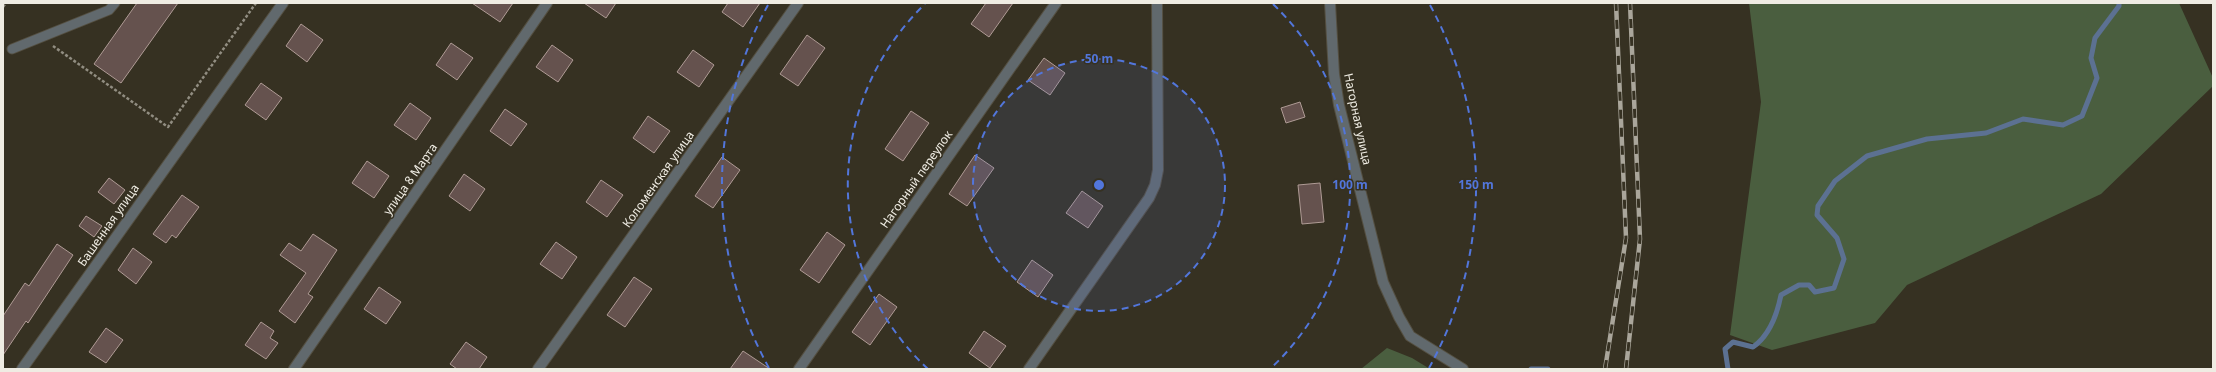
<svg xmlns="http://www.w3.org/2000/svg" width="2216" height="372" font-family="'Noto Sans',sans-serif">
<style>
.green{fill:#4a5e3f}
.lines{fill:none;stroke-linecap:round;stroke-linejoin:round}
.stream{stroke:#5c7192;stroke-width:5}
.building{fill:#65524e;stroke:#af9b95}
.lane-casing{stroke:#544f41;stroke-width:11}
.street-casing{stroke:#544f41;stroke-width:12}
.path{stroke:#918d81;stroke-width:2.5;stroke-dasharray:3 2;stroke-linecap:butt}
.lane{stroke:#61696d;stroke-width:9}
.street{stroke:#61696d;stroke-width:10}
.rail-casing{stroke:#aaa69b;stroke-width:4.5}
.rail{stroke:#363122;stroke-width:3;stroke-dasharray:9;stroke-linecap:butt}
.ring{fill:none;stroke:#5276db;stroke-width:2;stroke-dasharray:7 5}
.labels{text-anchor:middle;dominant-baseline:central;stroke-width:3;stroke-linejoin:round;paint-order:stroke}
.street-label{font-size:12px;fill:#efece3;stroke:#363122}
.centre{fill:#5276db;stroke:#363122;stroke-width:2}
.ring-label{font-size:12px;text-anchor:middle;font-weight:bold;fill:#5276db;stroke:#363122;stroke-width:3;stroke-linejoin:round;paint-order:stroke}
</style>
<rect width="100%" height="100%" fill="#363122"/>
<path class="green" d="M 1749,3 L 2179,3 L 2213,78 L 2213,86 L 2101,194 L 1907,285 L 1875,323 L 1772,350 L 1730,335 L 1761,102 Z
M 1387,348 L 1412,358 L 1430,369 L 1361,369 Z"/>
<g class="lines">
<path class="stream" d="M 1531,369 L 1548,369
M 1728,369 L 1725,349 L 1733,342 L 1753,347 C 1770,335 1777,315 1781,295 L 1799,285 L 1809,285 L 1815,292 L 1834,288 L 1844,259 L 1837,238 L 1817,215 L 1818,206 L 1835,181 L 1867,156 L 1927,139 L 1986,133 L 2023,119 L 2063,125 L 2082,116 L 2097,78 L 2091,58 L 2095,38 L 2119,6 L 2119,3"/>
</g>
<path class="building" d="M 137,3 L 178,3 L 121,83 L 94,64 Z
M 472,3 L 513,3 L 500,22 Z
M 584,3 L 616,3 L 606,18 Z
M 728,3 L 760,3 L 743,27 L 722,12 Z
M 986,3 L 1013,3 L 989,37 L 971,24 Z
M 301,24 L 323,40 L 307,62 L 286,46 Z
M 807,35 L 825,48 L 798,86 L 780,74 Z
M 451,43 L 473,58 L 457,80 L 436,65 Z
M 552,45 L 573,60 L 558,82 L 536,67 Z
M 693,50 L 714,65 L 699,87 L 677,72 Z
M 1044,58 L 1065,73 L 1050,95 L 1028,80 Z
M 261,83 L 282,98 L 266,120 L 245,105 Z
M 1300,102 L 1305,117 L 1286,123 L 1281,108 Z
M 410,103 L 431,118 L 416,140 L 394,125 Z
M 505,109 L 527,124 L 511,146 L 490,131 Z
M 911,111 L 929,123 L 903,161 L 885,149 Z
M 648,116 L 670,131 L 654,153 L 633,138 Z
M 975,155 L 994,168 L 967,206 L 949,194 Z
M 722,157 L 740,170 L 713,208 L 695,196 Z
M 367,161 L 389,176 L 374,198 L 352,183 Z
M 464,174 L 485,189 L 470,211 L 449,196 Z
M 109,178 L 125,190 L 114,204 L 98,192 Z
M 601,180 L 623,195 L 607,217 L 586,202 Z
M 1320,183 L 1324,222 L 1302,224 L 1298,185 Z
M 1082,191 L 1103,206 L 1088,228 L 1066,213 Z
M 182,195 L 199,207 L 176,238 L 172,235 L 166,243 L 153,234 Z
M 86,216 L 102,226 L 94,237 L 79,226 Z
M 827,232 L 845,245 L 819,283 L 800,270 Z
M 313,234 L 337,250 L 308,294 L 313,297 L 295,323 L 279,311 L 306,273 L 280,255 L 289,243 L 301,251 Z
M 556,242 L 577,257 L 562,279 L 540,264 Z
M 57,244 L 73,255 L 28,323 L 26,321 L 3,355 L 3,316 L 25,283 L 29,286 Z
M 133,248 L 152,262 L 136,284 L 118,270 Z
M 1032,260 L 1053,275 L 1038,297 L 1017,282 Z
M 634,277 L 652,289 L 625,327 L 607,315 Z
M 379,287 L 401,302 L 386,324 L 364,309 Z
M 879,294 L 897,307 L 870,345 L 852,332 Z
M 261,322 L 274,331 L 270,338 L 278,343 L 266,359 L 245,345 Z
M 106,328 L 123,340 L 106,363 L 89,352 Z
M 984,331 L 1006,346 L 990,368 L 969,353 Z
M 466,342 L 487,357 L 479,369 L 457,369 L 450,364 Z
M 743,351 L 770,369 L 730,369 Z"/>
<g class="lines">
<g class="lane-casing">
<path id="lane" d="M 12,49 L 109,10 L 115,3"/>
</g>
<g class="street-casing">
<path id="street" d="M 1330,3 L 1334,74 L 1339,105 L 1383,282 L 1399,317 L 1410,336 L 1463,369
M 22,369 L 283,3
M 294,369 L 547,3
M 538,369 L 798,3
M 799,369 L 1056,3
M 1029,369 L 1149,198 L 1155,185 L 1158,170 L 1157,3"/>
</g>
<path class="path" d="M 3,7 L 6,3
M 53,46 L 168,127 L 256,3"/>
<use href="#lane" class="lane"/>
<use href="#street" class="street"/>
<g class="rail-casing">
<path id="rail" d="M 1605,369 L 1626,238 L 1616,3
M 1626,369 L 1640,239 L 1630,3"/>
</g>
<use href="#rail" class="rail"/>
</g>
<circle cx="1099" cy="185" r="126" fill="#5276db" fill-opacity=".12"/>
<g class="ring">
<circle cx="1099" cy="185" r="126"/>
<path d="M928 369A251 251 0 0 1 925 4M1273 4A251 251 0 0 1 1270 369"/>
<path d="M769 368A377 377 0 0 1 768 5M1430 5A377 377 0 0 1 1429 368"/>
</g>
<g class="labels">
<g class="street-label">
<text transform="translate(1358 119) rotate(78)">Нагорная улица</text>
<text transform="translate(410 179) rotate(-55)">улица 8 Марта</text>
<text transform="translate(658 179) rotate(-55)">Коломенская улица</text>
<text transform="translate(916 179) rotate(-55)">Нагорный переулок</text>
<text transform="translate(108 225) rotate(-55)">Башенная улица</text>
</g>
</g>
<circle cx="1099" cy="185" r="6" class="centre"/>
<g class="ring-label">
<text x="1099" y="63">50 m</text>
<text x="1350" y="189">100 m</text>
<text x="1476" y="189">150 m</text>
</g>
<rect width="2216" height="372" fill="none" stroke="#efece3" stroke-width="8"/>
</svg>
